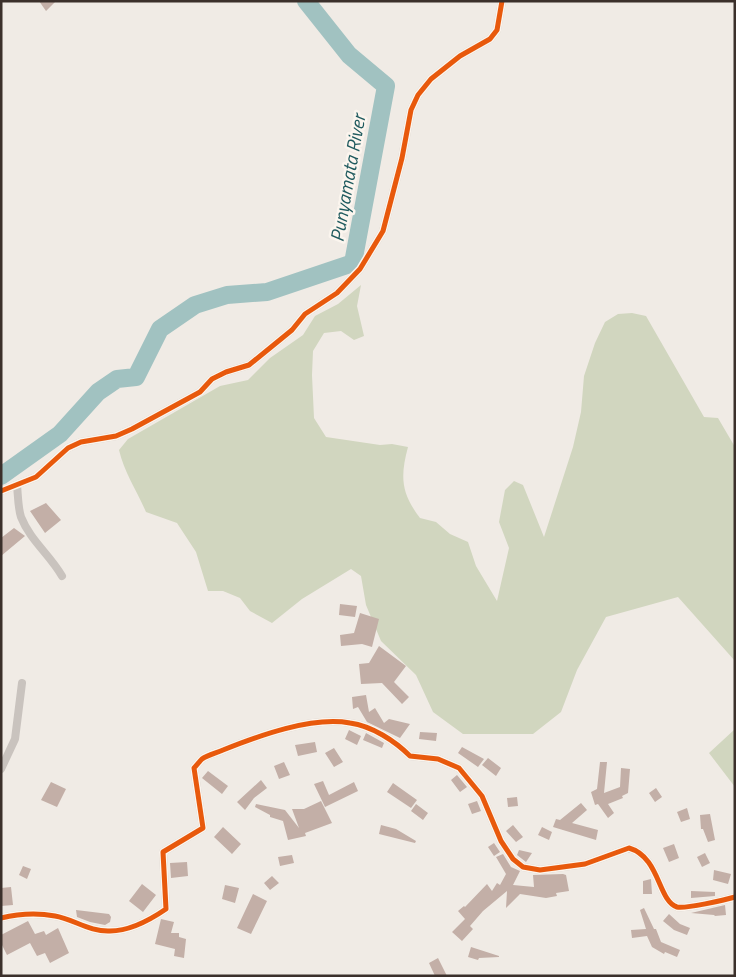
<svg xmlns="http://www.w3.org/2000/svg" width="736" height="977" font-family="'Titillium Web',sans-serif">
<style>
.green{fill:#d1d6bf}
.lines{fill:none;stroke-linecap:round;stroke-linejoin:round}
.river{stroke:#a1c2c1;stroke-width:18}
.building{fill:#c3afa7}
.street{stroke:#c9c3be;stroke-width:8}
.cycleway-casing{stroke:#fbf5ee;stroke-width:8}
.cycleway{stroke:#e8590c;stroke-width:5}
.labels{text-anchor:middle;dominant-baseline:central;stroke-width:5;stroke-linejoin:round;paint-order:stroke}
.water-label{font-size:19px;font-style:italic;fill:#1f5a5e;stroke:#fbf5ee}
</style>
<rect width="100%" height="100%" fill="#f0ebe5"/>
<path class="green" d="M 361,285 L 357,306 L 364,336 L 354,340 L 341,331 L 324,333 L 313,351 L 312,375 L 314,418 L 326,437 L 380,445 L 392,444 L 408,447 C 400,477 401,493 420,518 L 436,522 L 450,534 L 468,542 L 476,566 L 497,601 L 509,548 L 499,522 L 505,490 L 514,481 L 523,485 L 544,537 L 573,447 L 581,412 L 584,376 L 595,343 L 605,322 L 618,314 L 632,313 L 646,316 L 704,417 L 718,418 L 735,447 L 735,661 L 678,597 L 606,617 L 577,670 L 561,712 L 533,734 L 463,734 L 433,712 L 416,675 L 381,641 L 366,605 L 361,576 L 351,569 L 302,599 L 272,623 L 250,611 L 240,598 L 223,591 L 208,591 L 196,552 L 177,523 L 146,512 C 137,491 124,472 119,450 L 128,439 L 220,386 L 248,380 L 270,358 L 303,335 L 315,316 L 338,304 Z
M 735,729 L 735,787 L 709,753 Z"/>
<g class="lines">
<path class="river" d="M 1,476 L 60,434 L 98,392 L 117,379 L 136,377 L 160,329 L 195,305 L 227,295 L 267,292 L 353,263 L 386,86 L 349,55 L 306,1"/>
</g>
<path class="building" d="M 39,1 L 56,1 L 46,11 Z
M 46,503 L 61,520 L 45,533 L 30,511 Z
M 14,528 L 25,536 L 1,556 L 1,538 Z
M 340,604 L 357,606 L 355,617 L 339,615 Z
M 360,613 L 379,619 L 372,647 L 362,644 L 341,646 L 340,635 L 354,633 Z
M 379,646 L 406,666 L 394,682 L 409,697 L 402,704 L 382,683 L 361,684 L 359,664 L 369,663 Z
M 366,695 L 369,712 L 375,708 L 384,723 L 389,719 L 410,724 L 400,738 L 367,722 L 358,707 L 353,709 L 352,697 Z
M 349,730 L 361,736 L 357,745 L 345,739 Z
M 420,732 L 437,733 L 436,741 L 419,739 Z
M 366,733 L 384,743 L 382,748 L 363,740 Z
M 315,742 L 317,752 L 298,756 L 295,745 Z
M 462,747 L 484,759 L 478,767 L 458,753 Z
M 334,748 L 343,762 L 334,767 L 325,753 Z
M 488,758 L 501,768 L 496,776 L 482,765 Z
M 284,762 L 290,775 L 279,779 L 274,766 Z
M 600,762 L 607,762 L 604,793 L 620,787 L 621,768 L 630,769 L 628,793 L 622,796 L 623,798 L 608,804 L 614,813 L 608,818 L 598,804 L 595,805 L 591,792 L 597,789 Z
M 208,771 L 228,786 L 222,794 L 202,778 Z
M 457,775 L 467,787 L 460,792 L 451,780 Z
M 261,780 L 267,788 L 254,798 L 245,810 L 237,802 Z
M 323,781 L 329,795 L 354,782 L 358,791 L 325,807 L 314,784 Z
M 51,782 L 66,789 L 57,807 L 41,800 Z
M 393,783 L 417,800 L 411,808 L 387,792 Z
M 656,788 L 662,797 L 655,802 L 649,793 Z
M 517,797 L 518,806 L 508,807 L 507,798 Z
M 321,801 L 332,823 L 305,833 L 306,836 L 288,840 L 283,821 L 270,817 L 270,815 L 255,807 L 256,804 L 285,810 L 299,828 L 292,809 L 304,809 Z
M 477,801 L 481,811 L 472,814 L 468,804 Z
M 581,803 L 587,810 L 572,823 L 598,830 L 596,840 L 553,827 L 556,819 L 560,820 Z
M 416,804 L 428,813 L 423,820 L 411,811 Z
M 687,808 L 690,819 L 681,822 L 677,812 Z
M 710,814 L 715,840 L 708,842 L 703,829 L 701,829 L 700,815 Z
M 381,825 L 396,829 L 416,841 L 415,843 L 379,834 Z
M 513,825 L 523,837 L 516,842 L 506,831 Z
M 223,827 L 241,844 L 232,854 L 214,837 Z
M 542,827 L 552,832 L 549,840 L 538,835 Z
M 494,843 L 500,852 L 494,856 L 488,847 Z
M 674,844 L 679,858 L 669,862 L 663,848 Z
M 519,850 L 532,853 L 526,862 L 517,855 Z
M 705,853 L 710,863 L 702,867 L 697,857 Z
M 503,854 L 511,867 L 520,871 L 513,885 L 534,887 L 533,875 L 563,874 L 566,875 L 569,891 L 556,893 L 557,896 L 546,898 L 520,894 L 506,908 L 507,891 L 483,911 L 470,926 L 473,929 L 462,941 L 452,932 L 465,919 L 458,911 L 464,906 L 465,907 L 487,884 L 492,891 L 497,883 L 500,885 L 506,874 L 496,857 Z
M 292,855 L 294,863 L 280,866 L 278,857 Z
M 187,862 L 188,876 L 171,878 L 170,863 Z
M 23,866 L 31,869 L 27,879 L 19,875 Z
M 714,870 L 731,874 L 728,884 L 713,880 Z
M 272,876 L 279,883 L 270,890 L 264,883 Z
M 651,879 L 652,894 L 643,894 L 643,881 Z
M 142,884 L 156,895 L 143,912 L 129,901 Z
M 225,885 L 239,888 L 235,903 L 222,899 Z
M 11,887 L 13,905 L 1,906 L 1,888 Z
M 691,891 L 715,892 L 715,896 L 691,898 Z
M 253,894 L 267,901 L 251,934 L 237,928 Z
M 725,905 L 726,915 L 715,916 L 714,915 L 691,913 Z
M 644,908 L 654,929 L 656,929 L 661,942 L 680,950 L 677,957 L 665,952 L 664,954 L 652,947 L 647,936 L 632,938 L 631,930 L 646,929 L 640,910 Z
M 76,910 L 109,914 L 111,917 L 110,922 L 105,925 L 90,922 L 77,917 Z
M 669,914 L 680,924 L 690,928 L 687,935 L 674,930 L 663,921 Z
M 161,919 L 174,922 L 171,933 L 179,933 L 179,937 L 186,939 L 184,958 L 174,956 L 175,949 L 155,944 Z
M 28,921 L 35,934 L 44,931 L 46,935 L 58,928 L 69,953 L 50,963 L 45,953 L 37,956 L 30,943 L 7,955 L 1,943 L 1,935 Z
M 471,947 L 499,956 L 499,957 L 479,958 L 478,960 L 468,957 Z
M 438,958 L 447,976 L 435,976 L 429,963 Z"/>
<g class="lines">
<path class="street" d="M 17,485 C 18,495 18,508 21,517 C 30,540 50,555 62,576
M 1,491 L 36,477 L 68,448 L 81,442 L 116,436 L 132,429 L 200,392 L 212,379 L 226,372 L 249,365 L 292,330 L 305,314 L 337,293 L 360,269 L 383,231 L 402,158 L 411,110 L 418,95 L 431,79 L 460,56 L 490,39 L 497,30 L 502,1
M 1,769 L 15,739 L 22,683
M 1,918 C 18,914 38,913 55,916 C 73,919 90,932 110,931 C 130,931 150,920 166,909 L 163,852 L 203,828 L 194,768 C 196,766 199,762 202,759 C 207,755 216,753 223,750 C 258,736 312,716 350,723 C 372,726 395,741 410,756 L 438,759 L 459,768 L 482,796 L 501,841 L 513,859 L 523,867 L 540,870 L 585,864 L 629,848 C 660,857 658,901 677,907 C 685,909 725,900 735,897"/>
<g class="cycleway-casing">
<path id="cycleway" d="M 1,491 L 36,477 L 68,448 L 81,442 L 116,436 L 132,429 L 200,392 L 212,379 L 226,372 L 249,365 L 292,330 L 305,314 L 337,293 L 360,269 L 383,231 L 402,158 L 411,110 L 418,95 L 431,79 L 460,56 L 490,39 L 497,30 L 502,1
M 1,918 C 18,914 38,913 55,916 C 73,919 90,932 110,931 C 130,931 150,920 166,909 L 163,852 L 203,828 L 194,768 C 196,766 199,762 202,759 C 207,755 216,753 223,750 C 258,736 312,716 350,723 C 372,726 395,741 410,756 L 438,759 L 459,768 L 482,796 L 501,841 L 513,859 L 523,867 L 540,870 L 585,864 L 629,848 C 660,857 658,901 677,907 C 685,909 725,900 735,897"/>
</g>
<use href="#cycleway" class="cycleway"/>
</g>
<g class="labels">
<g class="water-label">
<text transform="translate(347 178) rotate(-80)">Punyamata River</text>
</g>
</g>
<rect width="736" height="977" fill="none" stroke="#3b302b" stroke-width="5"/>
</svg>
